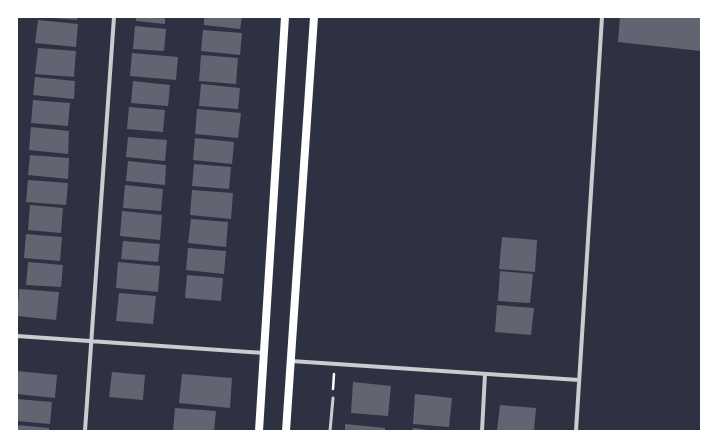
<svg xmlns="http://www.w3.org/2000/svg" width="718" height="448" font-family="Mulish,sans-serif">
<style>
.building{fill:#626471}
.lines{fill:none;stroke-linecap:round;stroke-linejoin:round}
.path{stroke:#fff;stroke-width:2.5}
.service{stroke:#caccd0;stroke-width:3}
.minor{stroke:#caccd0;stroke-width:4}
.secondary{stroke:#fff;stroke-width:8}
</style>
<rect width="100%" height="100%" fill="#2d3142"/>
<path class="building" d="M 54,17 L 77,17 L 77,20 L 54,18 Z
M 136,17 L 165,17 L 165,24 L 136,21 Z
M 204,17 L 242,17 L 240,29 L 204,25 Z
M 620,17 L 701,17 L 701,51 L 618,42 Z
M 38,20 L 78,24 L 76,47 L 35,43 Z
M 135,26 L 166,29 L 164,51 L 133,49 Z
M 203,30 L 242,33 L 240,55 L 201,51 Z
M 38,48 L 76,51 L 74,77 L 35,74 Z
M 132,53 L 178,57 L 176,80 L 130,76 Z
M 201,55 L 238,58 L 236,84 L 199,81 Z
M 35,77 L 75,81 L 74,99 L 33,95 Z
M 133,81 L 170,85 L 168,106 L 131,103 Z
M 201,84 L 240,88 L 238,109 L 199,106 Z
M 33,100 L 70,103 L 68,126 L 31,123 Z
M 129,107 L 165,110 L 163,132 L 127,129 Z
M 197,109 L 241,113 L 238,138 L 195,134 Z
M 31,127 L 69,131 L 68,154 L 29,150 Z
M 128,137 L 167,140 L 165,161 L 126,157 Z
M 195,138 L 234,142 L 232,164 L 193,160 Z
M 30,155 L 69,158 L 68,179 L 28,175 Z
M 128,161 L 166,165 L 165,185 L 126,181 Z
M 194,164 L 231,167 L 229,189 L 192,186 Z
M 28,180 L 68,183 L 66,205 L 26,202 Z
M 125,185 L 163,189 L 161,211 L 123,208 Z
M 192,190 L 233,193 L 231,219 L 190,215 Z
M 30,205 L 63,208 L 61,233 L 28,230 Z
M 122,211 L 162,215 L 160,240 L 120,236 Z
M 191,219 L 228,222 L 226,247 L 188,243 Z
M 26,234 L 62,237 L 60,261 L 24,258 Z
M 502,237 L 537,240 L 535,272 L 499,269 Z
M 123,241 L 160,244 L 158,262 L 121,259 Z
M 188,248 L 226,251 L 224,274 L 186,270 Z
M 28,262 L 63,265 L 61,287 L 26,285 Z
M 118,262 L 160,266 L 158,292 L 116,288 Z
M 500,271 L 533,274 L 530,303 L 498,301 Z
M 187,275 L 223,278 L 221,301 L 185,298 Z
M 19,289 L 59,292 L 56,320 L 17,316 Z
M 119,293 L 156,296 L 153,324 L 116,321 Z
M 497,305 L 534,308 L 531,335 L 495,332 Z
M 17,371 L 57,375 L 55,398 L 17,394 Z
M 112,372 L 145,375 L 143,400 L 109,397 Z
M 182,374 L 232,378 L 230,408 L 179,403 Z
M 353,382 L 391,386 L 388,416 L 351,413 Z
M 415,394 L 452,398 L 449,427 L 413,424 Z
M 17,399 L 52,402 L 50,424 L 17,421 Z
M 500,405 L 536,408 L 534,431 L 514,431 L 497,430 Z
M 175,408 L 216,411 L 214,431 L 173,431 Z
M 345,424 L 385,428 L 385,431 L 345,431 Z
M 17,425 L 49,428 L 49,431 L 17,431 Z
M 413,428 L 428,430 L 428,431 L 412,431 Z"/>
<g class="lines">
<path class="path" d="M 333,389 L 334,374"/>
<path class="service" d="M 330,431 L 333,398"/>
<path class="minor" d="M 17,336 L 264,353
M 291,361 L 579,380
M 85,431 L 114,17
M 482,431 L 485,374
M 576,431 L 602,17"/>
<path class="secondary" d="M 259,431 L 285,17
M 286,431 L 314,17"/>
</g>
<rect width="718" height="448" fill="none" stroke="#ffffff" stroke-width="36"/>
</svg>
